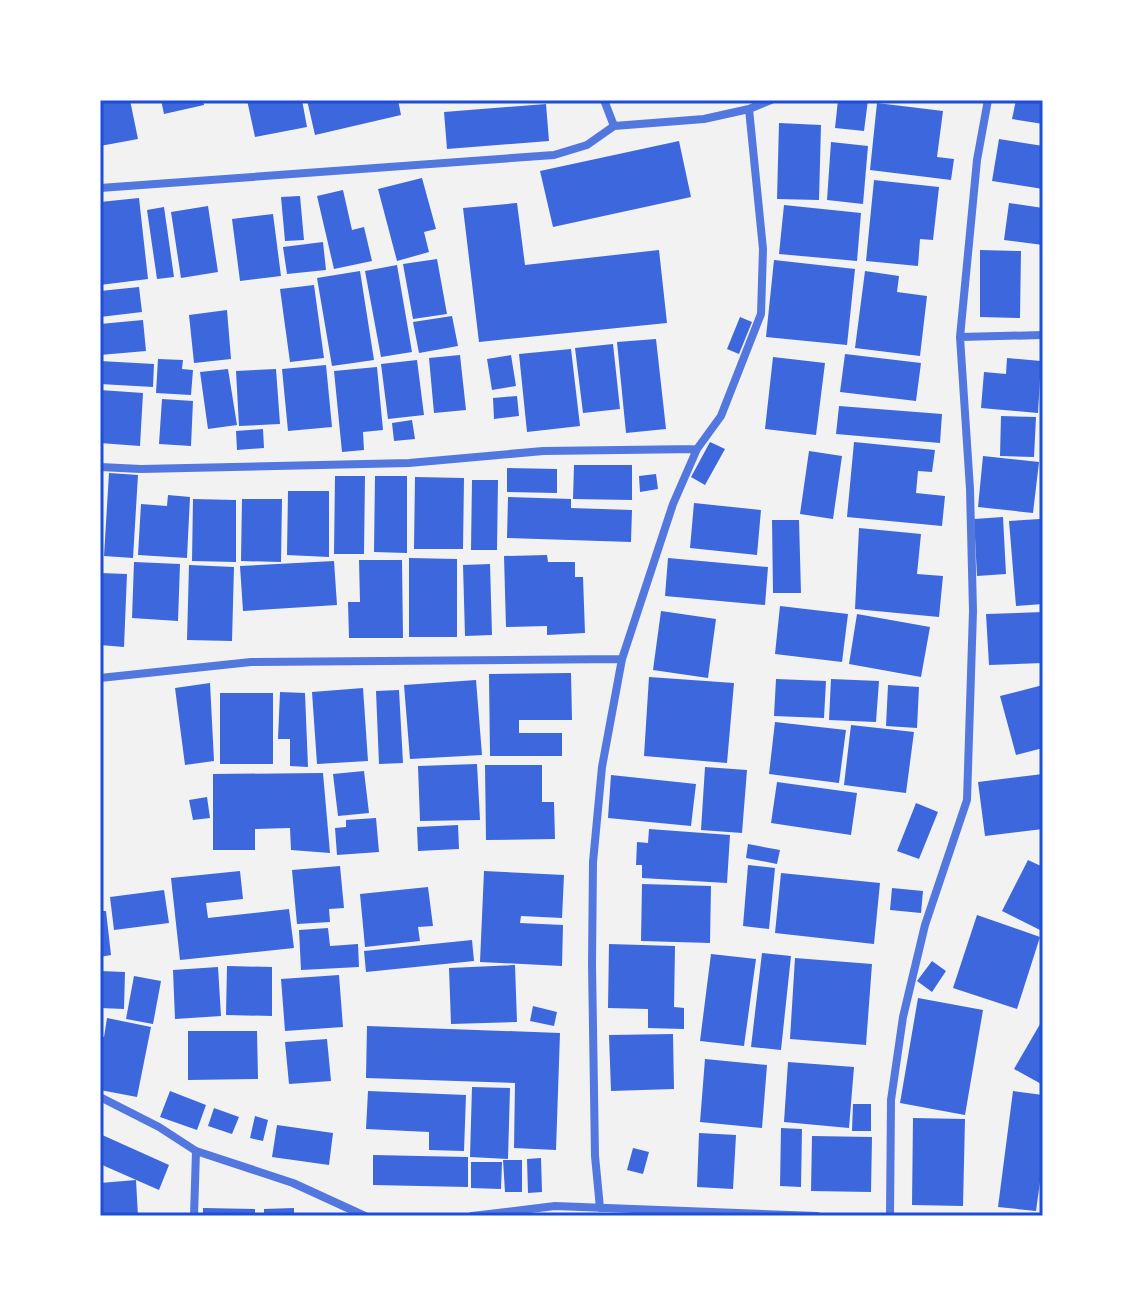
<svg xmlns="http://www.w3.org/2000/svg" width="1143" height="1316" font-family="Rubik,sans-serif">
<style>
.building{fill:#3d67dc}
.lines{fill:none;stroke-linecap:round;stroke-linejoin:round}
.minor{stroke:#5277de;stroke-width:8}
.neatline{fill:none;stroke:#1d4ed8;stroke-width:3}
</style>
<rect width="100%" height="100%" fill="#f2f2f2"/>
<path class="building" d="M 100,100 L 130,100 L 138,139 L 100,146 Z
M 161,100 L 203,100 L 204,105 L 164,114 Z
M 247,100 L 302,100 L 307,127 L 255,137 Z
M 307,100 L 398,100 L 401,115 L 315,135 Z
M 838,100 L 868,100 L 864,131 L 835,128 Z
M 1016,100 L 1043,100 L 1043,124 L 1012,119 Z
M 877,103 L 943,111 L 937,157 L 954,159 L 951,180 L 870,170 Z
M 546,104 L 549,141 L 447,149 L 444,112 Z
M 779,123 L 821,125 L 819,200 L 777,199 Z
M 999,139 L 1043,146 L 1043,189 L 992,181 Z
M 679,141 L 691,197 L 553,227 L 540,171 Z
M 831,142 L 868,146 L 863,204 L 827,200 Z
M 422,178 L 436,229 L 424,232 L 429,252 L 397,261 L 378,189 Z
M 874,180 L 939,187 L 933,240 L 920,239 L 918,266 L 866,261 Z
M 343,190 L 352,230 L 364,227 L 372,261 L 334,269 L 317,196 Z
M 300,196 L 304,240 L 285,241 L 281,197 Z
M 139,198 L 148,279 L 100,285 L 100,202 Z
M 517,203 L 525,265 L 659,250 L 667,323 L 479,342 L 463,208 Z
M 1009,203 L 1043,208 L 1043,245 L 1004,240 Z
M 784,205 L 861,213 L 857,261 L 779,254 Z
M 208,206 L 218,272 L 181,278 L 171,212 Z
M 164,207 L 174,277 L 157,279 L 147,210 Z
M 273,214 L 281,276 L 240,281 L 232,219 Z
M 323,242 L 326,270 L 287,274 L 283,247 Z
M 980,250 L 1021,251 L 1020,318 L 980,317 Z
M 437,259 L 447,314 L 413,319 L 403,264 Z
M 774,260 L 855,269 L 847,345 L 766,337 Z
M 397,265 L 412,352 L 381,357 L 365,271 Z
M 360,271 L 374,360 L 332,366 L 317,278 Z
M 865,271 L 899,276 L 897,292 L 927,296 L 920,356 L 855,348 Z
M 314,285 L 324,358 L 290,362 L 280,289 Z
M 139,287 L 142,312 L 100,317 L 100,291 Z
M 227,310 L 231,359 L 194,363 L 189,315 Z
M 452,316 L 458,346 L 419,353 L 413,322 Z
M 740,317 L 752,322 L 739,354 L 727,349 Z
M 143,320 L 146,351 L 100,355 L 100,324 Z
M 656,339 L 666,429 L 626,433 L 617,342 Z
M 613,344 L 620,409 L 583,413 L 575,348 Z
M 571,349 L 580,426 L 527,432 L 519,354 Z
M 845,354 L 921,363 L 916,401 L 840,392 Z
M 460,355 L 466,410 L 434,413 L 429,358 Z
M 511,355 L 516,386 L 492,390 L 487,359 Z
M 773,357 L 825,363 L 816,435 L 765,429 Z
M 1007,358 L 1041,361 L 1038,413 L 981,408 L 984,372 L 1006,374 Z
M 158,359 L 183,360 L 182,369 L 193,370 L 191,395 L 156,393 Z
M 417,360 L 424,415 L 388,419 L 381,364 Z
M 100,361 L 154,364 L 153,387 L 100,384 Z
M 326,365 L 332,427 L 288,431 L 282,369 Z
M 377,367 L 383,430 L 363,432 L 364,450 L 342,452 L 334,371 Z
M 228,369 L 237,425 L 208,429 L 200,372 Z
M 276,369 L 280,424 L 239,426 L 236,371 Z
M 100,390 L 143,393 L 140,446 L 100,443 Z
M 517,396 L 519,416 L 494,419 L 493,398 Z
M 162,399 L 193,401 L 191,446 L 159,444 Z
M 839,406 L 942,414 L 940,443 L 836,434 Z
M 1001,416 L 1036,417 L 1034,457 L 1000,456 Z
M 412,420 L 415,439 L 394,441 L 392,423 Z
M 263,429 L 264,448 L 237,450 L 236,431 Z
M 710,442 L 725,449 L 705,485 L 691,477 Z
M 854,442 L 935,450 L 932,472 L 918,471 L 916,493 L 945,496 L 942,526 L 847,517 Z
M 809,451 L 842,456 L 833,519 L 800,514 Z
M 983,456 L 1039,462 L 1033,513 L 978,507 Z
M 574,465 L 632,465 L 632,500 L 573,499 Z
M 507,468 L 557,469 L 557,493 L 507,492 Z
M 109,473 L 138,475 L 133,558 L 104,556 Z
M 656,474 L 658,489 L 640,492 L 639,476 Z
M 335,476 L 365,476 L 364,554 L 334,554 Z
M 375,476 L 407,476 L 407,553 L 374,552 Z
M 415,477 L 464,478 L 463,549 L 414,549 Z
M 472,480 L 498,480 L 497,550 L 471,550 Z
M 288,491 L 329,491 L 329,557 L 287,555 Z
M 168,495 L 190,497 L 187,558 L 138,555 L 141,504 L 167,506 Z
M 508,497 L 571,499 L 571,508 L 632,510 L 631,542 L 507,538 Z
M 193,499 L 236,500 L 236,562 L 192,561 Z
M 242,499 L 282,499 L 281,562 L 241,561 Z
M 694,503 L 761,510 L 757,555 L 690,548 Z
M 1003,517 L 1006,574 L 977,576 L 974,519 Z
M 1040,519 L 1043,604 L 1016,606 L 1009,521 Z
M 772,520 L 799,520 L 801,593 L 773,593 Z
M 859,528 L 921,534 L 917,574 L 943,576 L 939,617 L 855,609 Z
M 547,555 L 548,562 L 575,562 L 575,577 L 583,577 L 585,633 L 547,635 L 547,626 L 506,627 L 504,556 Z
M 409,558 L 457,559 L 457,637 L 409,637 Z
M 668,558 L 768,567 L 765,605 L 665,596 Z
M 359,560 L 402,560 L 403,638 L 349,638 L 348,602 L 360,602 Z
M 334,561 L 337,605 L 243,611 L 240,566 Z
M 134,562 L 180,564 L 178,621 L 132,618 Z
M 490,564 L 492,635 L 465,636 L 463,565 Z
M 189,565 L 234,567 L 232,641 L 187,640 Z
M 100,573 L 127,574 L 124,647 L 100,645 Z
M 780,606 L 848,614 L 842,662 L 775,654 Z
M 661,611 L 716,619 L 708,678 L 653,670 Z
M 1043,612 L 1043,663 L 989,665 L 986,614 Z
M 857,614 L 930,627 L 921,677 L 849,664 Z
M 571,673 L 572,720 L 519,720 L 519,733 L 562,733 L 562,756 L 490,756 L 489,674 Z
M 649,677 L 734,683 L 727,763 L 644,756 Z
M 776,679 L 826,681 L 824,718 L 774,716 Z
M 831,679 L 879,681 L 876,722 L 829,720 Z
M 476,680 L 482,755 L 410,759 L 404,685 Z
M 210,683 L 214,761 L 185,765 L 175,688 Z
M 888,685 L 919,687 L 917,728 L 886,726 Z
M 1043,685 L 1043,748 L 1016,755 L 1000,696 Z
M 363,688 L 368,761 L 317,764 L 312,692 Z
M 399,690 L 403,763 L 379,764 L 376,691 Z
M 280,692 L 305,693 L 308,767 L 290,766 L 290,739 L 278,739 Z
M 220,693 L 273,693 L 273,764 L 220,764 Z
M 775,722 L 846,730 L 839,783 L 769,774 Z
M 851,725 L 914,732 L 906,793 L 844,785 Z
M 477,764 L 480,820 L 420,821 L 418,766 Z
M 485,765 L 542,765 L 542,802 L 554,802 L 555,839 L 486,840 Z
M 705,767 L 747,770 L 742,833 L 701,830 Z
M 364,771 L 369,813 L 338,816 L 333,774 Z
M 323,773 L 330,853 L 291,850 L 290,828 L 255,829 L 255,850 L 213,850 L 213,774 Z
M 1043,774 L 1043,829 L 985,836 L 978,782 Z
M 611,775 L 696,784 L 691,826 L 608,818 Z
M 777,782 L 857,793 L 851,835 L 771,823 Z
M 207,797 L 210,818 L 193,820 L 189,800 Z
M 916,803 L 938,812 L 919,859 L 897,851 Z
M 376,818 L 379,852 L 337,855 L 335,828 L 346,827 L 346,820 Z
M 458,825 L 459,849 L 418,851 L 417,827 Z
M 649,829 L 730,835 L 727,883 L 642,878 L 642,865 L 636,865 L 637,842 L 648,843 Z
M 748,844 L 780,850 L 777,864 L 746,858 Z
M 1028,860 L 1043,867 L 1042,931 L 1002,911 Z
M 748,865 L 775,868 L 769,929 L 743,926 Z
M 340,866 L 344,908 L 329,909 L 330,922 L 297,924 L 292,870 Z
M 240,871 L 243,899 L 206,903 L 208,918 L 289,909 L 294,948 L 180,960 L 171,878 Z
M 484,871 L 564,875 L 562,918 L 521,916 L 520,923 L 563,925 L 562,966 L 480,962 Z
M 781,873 L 880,883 L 874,944 L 775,933 Z
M 642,884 L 711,886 L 710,943 L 641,941 Z
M 428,887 L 433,926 L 418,927 L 420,941 L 365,947 L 360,894 Z
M 892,888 L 923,891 L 921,913 L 890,910 Z
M 164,890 L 169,923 L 114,930 L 110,897 Z
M 100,911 L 106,911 L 111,955 L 100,957 Z
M 977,915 L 1040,937 L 1017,1009 L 953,988 Z
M 328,928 L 330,946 L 358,944 L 359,967 L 301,970 L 299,930 Z
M 472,940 L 474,961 L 366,972 L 364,951 Z
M 609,944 L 675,946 L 674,1007 L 684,1008 L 684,1029 L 648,1028 L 648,1009 L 608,1008 Z
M 762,953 L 791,956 L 781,1050 L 751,1047 Z
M 711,954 L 756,959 L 744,1046 L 700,1041 Z
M 795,958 L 872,964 L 866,1045 L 790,1039 Z
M 932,961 L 946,971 L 932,992 L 917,981 Z
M 515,965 L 517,1022 L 451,1024 L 449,968 Z
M 227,966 L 272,967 L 272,1016 L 226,1015 Z
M 218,967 L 221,1016 L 175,1019 L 173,970 Z
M 100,971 L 125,972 L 124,1009 L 100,1008 Z
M 339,975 L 343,1027 L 285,1031 L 281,979 Z
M 134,976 L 161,981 L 153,1024 L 126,1019 Z
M 918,998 L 983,1010 L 965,1115 L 900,1103 Z
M 533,1006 L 557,1012 L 554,1026 L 530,1021 Z
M 107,1018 L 151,1027 L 137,1097 L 100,1090 L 100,1036 L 104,1037 Z
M 1043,1019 L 1043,1085 L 1014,1069 Z
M 367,1026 L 560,1033 L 556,1150 L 514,1148 L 515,1083 L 366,1078 Z
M 188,1031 L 257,1031 L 258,1079 L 188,1080 Z
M 673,1034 L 674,1089 L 611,1091 L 609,1035 Z
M 327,1039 L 331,1081 L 289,1084 L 285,1042 Z
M 705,1059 L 767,1065 L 762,1128 L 700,1122 Z
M 788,1062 L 854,1067 L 849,1128 L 784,1122 Z
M 472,1087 L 510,1088 L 508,1159 L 470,1157 Z
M 170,1091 L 206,1105 L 197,1130 L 160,1117 Z
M 368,1091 L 466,1095 L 464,1151 L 429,1150 L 429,1132 L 366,1129 Z
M 1013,1091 L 1043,1095 L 1043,1160 L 1036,1211 L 998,1207 Z
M 853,1104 L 871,1104 L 871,1131 L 852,1131 Z
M 214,1108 L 239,1117 L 232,1134 L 208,1126 Z
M 255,1116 L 268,1120 L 263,1141 L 250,1138 Z
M 913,1118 L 965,1119 L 963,1206 L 912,1205 Z
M 277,1125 L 333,1133 L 329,1165 L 272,1157 Z
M 781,1128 L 802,1129 L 801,1187 L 780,1186 Z
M 699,1133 L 736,1135 L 733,1189 L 697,1187 Z
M 100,1134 L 169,1165 L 159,1190 L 100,1164 Z
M 812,1136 L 872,1137 L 871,1192 L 811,1191 Z
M 633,1148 L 649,1152 L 643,1174 L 627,1170 Z
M 373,1155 L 468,1157 L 468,1187 L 373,1185 Z
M 541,1158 L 542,1192 L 528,1193 L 527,1159 Z
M 503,1160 L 522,1160 L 522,1192 L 505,1192 Z
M 471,1162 L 502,1162 L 501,1189 L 471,1188 Z
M 136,1180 L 138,1216 L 100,1216 L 100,1183 Z
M 203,1208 L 255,1209 L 255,1216 L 203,1216 Z
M 294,1208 L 294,1216 L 264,1216 L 264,1209 Z"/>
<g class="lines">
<path class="minor" d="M 604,100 L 614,126
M 100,188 L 554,155 L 587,145 L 614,126 L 704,119 L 749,109 L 771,100
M 960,337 L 1043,335
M 100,467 L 141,469 L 409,463 L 543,451 L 697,449
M 100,678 L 251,662 L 622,659
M 100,1097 L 159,1127 L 196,1151 L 293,1183 L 365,1216
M 600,1208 L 595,1156 L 592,963 L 593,862 L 602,767 L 622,659 L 673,504 L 697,449 L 721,416 L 761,314 L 763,249 L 749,109
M 194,1216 L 196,1151
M 472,1216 L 555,1206 L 817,1216
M 890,1216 L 891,1100 L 903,1017 L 925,925 L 967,800 L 973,611 L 970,489 L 960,337 L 977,160 L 988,100"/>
</g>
<rect width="1143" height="1316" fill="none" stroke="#ffffff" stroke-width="204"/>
<rect x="102" y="102" width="939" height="1112" class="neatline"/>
</svg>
